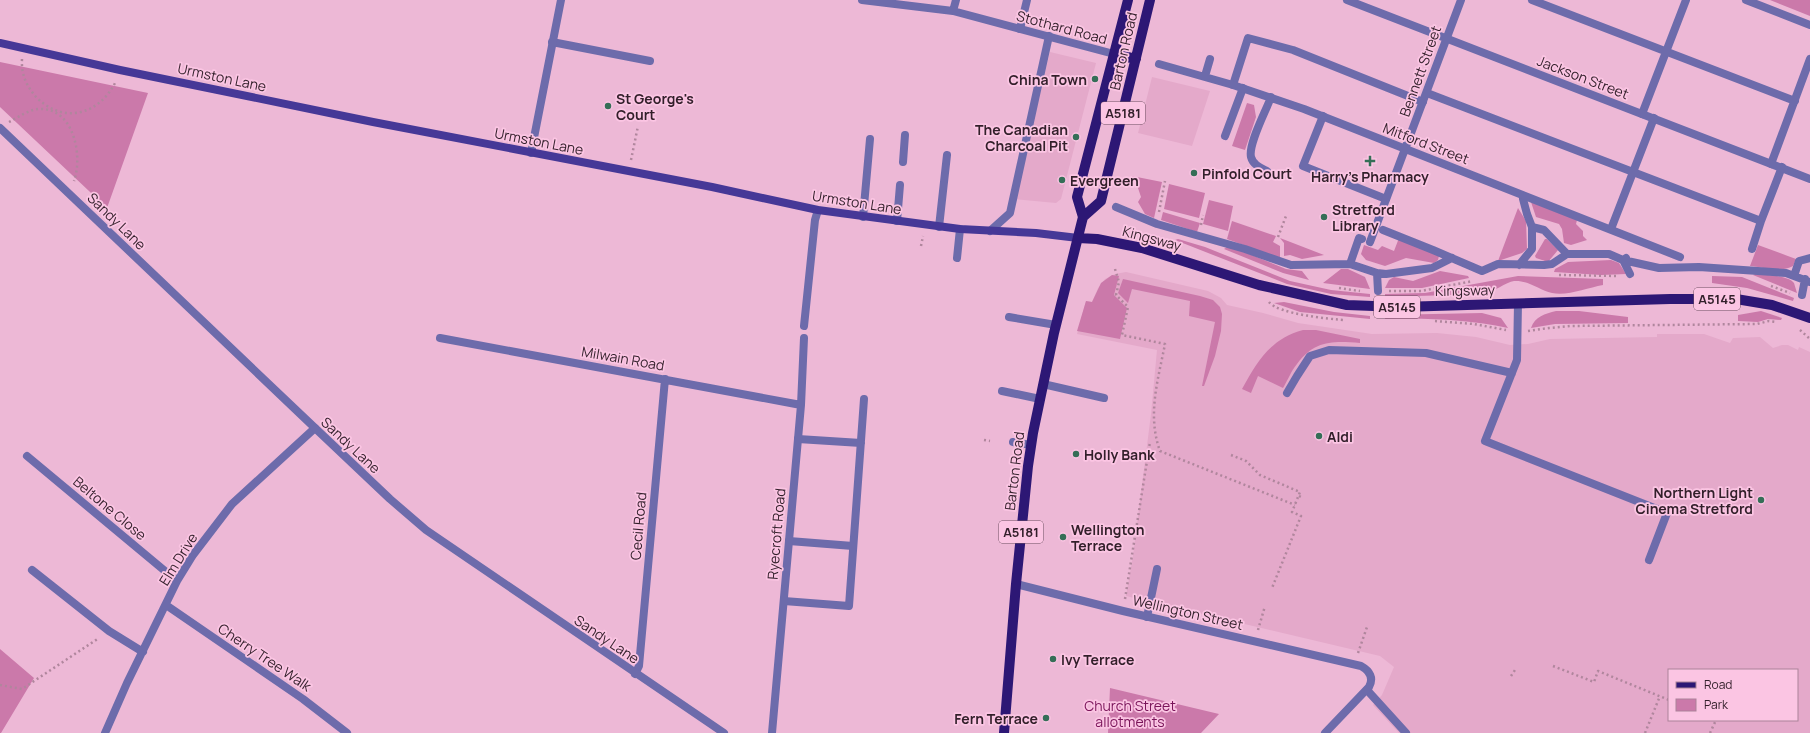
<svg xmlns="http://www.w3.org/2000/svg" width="1810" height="733" font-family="Manrope,sans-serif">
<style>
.built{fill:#e4a9ca;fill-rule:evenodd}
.green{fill:#cb79aa}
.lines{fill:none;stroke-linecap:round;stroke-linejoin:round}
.path{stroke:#b0869d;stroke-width:2.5;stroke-dasharray:2 3;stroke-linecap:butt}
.service{stroke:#6d6bab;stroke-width:8}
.pedestrian{stroke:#6d6bab;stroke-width:8}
.minor{stroke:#6d6bab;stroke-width:8}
.tertiary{stroke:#6d6bab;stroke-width:8}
.secondary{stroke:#463897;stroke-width:8}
.primary{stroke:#2d1775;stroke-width:10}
.poi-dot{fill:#356e57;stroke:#fbc5e3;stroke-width:1.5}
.labels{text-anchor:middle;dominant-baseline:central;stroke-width:3.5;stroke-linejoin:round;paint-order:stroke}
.shield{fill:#fbc5e3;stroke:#6e5162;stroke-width:1}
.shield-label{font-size:13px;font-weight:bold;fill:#321f2a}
.street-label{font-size:14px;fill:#321f2a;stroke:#fbc5e3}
.poi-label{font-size:14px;font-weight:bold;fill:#321f2a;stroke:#fbc5e3;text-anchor:start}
.park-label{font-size:14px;fill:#7a155a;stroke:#fbc5e3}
</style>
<rect width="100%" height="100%" fill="#edb8d6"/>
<path class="built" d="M 1050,52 L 1096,63 L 1061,199 L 1056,203 L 1014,199 Z
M 1152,77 L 1210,91 L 1192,146 L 1138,133 Z
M 1126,272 L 1208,291 L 1221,298 L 1227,305 L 1263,313 L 1298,323 L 1372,334 L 1437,333 L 1476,337 L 1510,345 L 1528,344 L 1550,339 L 1657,337 L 1657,334 L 1704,334 L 1730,343 L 1733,338 L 1734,338 L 1760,337 L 1773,348 L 1782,345 L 1788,345 L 1798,350 L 1799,347 L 1810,352 L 1810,733 L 1399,733 L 1373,705 L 1382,695 L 1394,667 L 1380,656 L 1126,596 L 1133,556 L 1151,414 L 1157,350 L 1077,334 L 1086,301 L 1092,302 L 1098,288 L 1105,279 L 1115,274 ZM 1669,670 L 1797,670 L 1797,720 L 1669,720 Z"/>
<path class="green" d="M 1770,0 L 1810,0 L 1810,16 Z
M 0,62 L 148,93 L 107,208 L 0,107 Z
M 1247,103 L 1254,105 L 1256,117 L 1245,150 L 1232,146 Z
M 1132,176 L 1162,182 L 1154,218 L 1145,214 L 1138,202 L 1141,197 L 1137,185 L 1133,182 Z
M 1169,184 L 1205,193 L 1199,218 L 1164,209 Z
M 1209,200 L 1233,206 L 1228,231 L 1203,224 Z
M 1531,202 L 1577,220 L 1576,224 L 1583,231 L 1583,236 L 1587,240 L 1571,245 L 1564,243 L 1562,229 L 1559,224 L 1536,217 Z
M 1518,208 L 1526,221 L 1527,249 L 1522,253 L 1498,261 Z
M 1163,212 L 1200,223 L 1197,232 L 1161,220 Z
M 1232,221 L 1276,236 L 1273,242 L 1280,246 L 1280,257 L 1276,257 L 1227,239 Z
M 1280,238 L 1324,255 L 1302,259 L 1290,255 L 1284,256 L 1284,243 Z
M 1399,238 L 1439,256 L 1438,260 L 1434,263 L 1406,258 L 1385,266 L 1366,260 L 1361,254 L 1364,245 L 1378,250 L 1382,246 L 1394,251 Z
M 1178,239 L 1205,247 L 1290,281 L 1331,290 L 1370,294 L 1370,297 L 1331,294 L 1287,284 L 1175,240 Z
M 1545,239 L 1547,239 L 1558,250 L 1548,262 L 1536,258 L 1535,256 Z
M 1758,245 L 1796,259 L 1793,266 C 1782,273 1762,267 1750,266 Z
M 1227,247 L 1232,247 L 1286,269 L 1302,271 L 1309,280 L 1283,273 L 1224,249 Z
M 1611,260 L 1619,263 L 1626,274 L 1601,275 L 1554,272 L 1555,269 L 1568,262 Z
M 1341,269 L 1348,269 L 1365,277 L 1370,289 L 1323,283 Z
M 1440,271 L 1468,276 L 1469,278 L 1422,288 L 1385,288 L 1389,280 L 1394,277 L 1413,281 Z
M 1755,274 C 1765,275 1788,275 1794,283 C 1795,286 1796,290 1797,293 L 1753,275 Z
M 1112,275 L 1119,276 L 1114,295 L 1127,308 L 1120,339 L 1077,331 L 1086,301 L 1092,302 L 1101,283 Z
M 1518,276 L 1603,279 L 1603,285 C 1587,288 1568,296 1552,293 C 1539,290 1528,280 1514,281 C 1506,282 1494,292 1483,294 L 1385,297 L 1385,294 L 1425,293 Z
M 1712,276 L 1742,277 L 1794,298 L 1793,301 L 1747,288 L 1712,283 Z
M 1123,279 L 1200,296 L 1213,300 L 1220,307 L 1222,314 L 1221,331 L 1215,356 L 1204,386 L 1202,386 L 1215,322 L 1189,316 L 1190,301 L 1132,289 L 1128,303 L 1118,293 Z
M 1284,302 L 1334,312 L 1370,316 L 1370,319 L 1300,312 L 1274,303 Z
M 1556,311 L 1579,311 L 1628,317 L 1628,323 L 1555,324 L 1531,328 C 1535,316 1545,314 1556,311 Z
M 1761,311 L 1782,318 L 1781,320 L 1768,319 L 1758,322 L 1738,321 L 1738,315 Z
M 1482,313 L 1501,318 L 1508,328 C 1467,319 1427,318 1385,319 L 1385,315 Z
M 1303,330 L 1316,330 L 1360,339 L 1360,343 C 1333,341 1315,340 1297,364 C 1291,371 1288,380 1283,388 L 1258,376 L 1251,393 L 1242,389 C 1257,362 1270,339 1303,330 Z
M 0,649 L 34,678 L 1,733 L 0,733 Z
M 1110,688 L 1219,714 L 1201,733 L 1108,733 Z"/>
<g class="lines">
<path class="path" d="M 22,59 C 21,75 27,87 37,98 C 65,125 100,114 116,81
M 9,122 C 19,117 29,109 40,109 C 74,108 83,156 74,181
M 631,160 L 638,126
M 1159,212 L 1165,181
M 1201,225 L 1203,215
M 1278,237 L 1286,216
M 921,246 L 923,236
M 1115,269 L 1119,282 L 1116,295 L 1128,307 L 1122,335 L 1165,344 C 1158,380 1147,415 1160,451 L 1295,505
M 1559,275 L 1618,276
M 1771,286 L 1790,293
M 1339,288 L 1360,291
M 1389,291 L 1421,291 L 1473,281
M 1269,302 C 1278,314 1329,319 1344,320
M 1435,321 L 1474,324 L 1506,330
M 1800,330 L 1810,339
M 1528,331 L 1549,328 L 1570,326 L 1757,324 L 1769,321 L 1777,322
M 984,440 L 990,441
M 1231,455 L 1246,461 L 1260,475 L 1300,492 L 1292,512 L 1301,516 L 1272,588
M 1299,496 L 1303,498
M 1125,599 L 1150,442
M 1258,630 L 1265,606
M 1358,653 L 1367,627
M 1553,666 L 1594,682 L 1598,671 L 1669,700
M 1511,676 L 1515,670
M 0,685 L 22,689 L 99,638
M 1645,733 L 1660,696
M 1710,733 L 1716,720"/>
<path class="service" d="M 1532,0 L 1795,101
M 1020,29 L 1027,0
M 552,42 L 650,61
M 1233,85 L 1248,38 L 1293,50 L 1423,102
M 1427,93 L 1761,221 L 1752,249
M 1642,114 L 1686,0
M 1323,116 L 1303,166 L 1386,199
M 1225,136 L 1243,88
M 903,162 L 905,135
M 1771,164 L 1810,59
M 863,217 L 870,139
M 897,221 L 900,185
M 1761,221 L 1782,167
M 939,227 L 947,155
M 1611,229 L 1654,118
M 990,231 L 1010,213 L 1049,36
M 957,258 L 960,229
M 1518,303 L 1517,360 L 1485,441 L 1667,513 L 1649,560
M 1009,317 L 1056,325
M 1043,384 L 1104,398
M 1002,391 L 1040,399
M 1287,393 L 1297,376 L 1310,356 L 1329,350 L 1426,353 L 1512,373
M 798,439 L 861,443
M 1013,442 L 1031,445
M 789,541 L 853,546
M 784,601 L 849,606 L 864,399
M 1147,617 L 1157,569
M 1367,690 L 1406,733"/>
<path class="pedestrian" d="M 1523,199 L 1527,214 L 1532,227
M 1116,207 L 1157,224 L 1245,249 L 1291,265 L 1350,264 L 1377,273 L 1386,274 L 1432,268 L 1452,258
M 1383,230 L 1433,250 L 1482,271 L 1498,264 L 1544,265 L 1552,264 L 1567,254 L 1609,254 L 1623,260 L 1659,268 L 1699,267 L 1786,273 L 1810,282
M 1626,258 L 1623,260 L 1630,274
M 1350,264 L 1359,238 L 1362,239
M 1519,265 L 1532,249 L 1532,227 L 1544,230 L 1567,254
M 1377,273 L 1378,291
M 1794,276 L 1799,261 L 1810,258
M 1802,295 L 1805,279"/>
<path class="minor" d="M 862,0 L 953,11 L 1114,54
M 1347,0 L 1810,179
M 1746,0 L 1810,25
M 953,11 L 956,0
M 1159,64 L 1233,85 L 1304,109 L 1680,257
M 1205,76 L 1210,59
M 531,153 L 561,0
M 1267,171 C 1261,168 1253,165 1251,157 C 1248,144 1266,111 1271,97
M 1370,242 L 1461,0
M 804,326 L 815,220 L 818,210
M 440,338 L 801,405
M 27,456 L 177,581
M 32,570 L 109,631 L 143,652
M 1016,584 L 1123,611 L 1361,666 C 1370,671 1374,678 1369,687 L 1325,733
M 166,605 L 303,699 L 347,733
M 635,674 L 639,666 L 665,379
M 105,733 L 127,683 L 177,581 L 193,555 L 232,504 L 315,428
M 772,733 L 801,405 L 804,338"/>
<path class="tertiary" d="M 0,128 L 315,428 L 390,499 L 426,530 L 724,733"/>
<path class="secondary" d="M 0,43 L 120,70 L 373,122 L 712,187 L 818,210 L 960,229 L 1036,233 L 1078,238"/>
<path class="primary" d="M 1114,54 L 1136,59
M 1083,217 L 1101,201 L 1150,0
M 1078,238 L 1097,239 L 1142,248 L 1259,285 L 1347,305 L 1400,307 L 1670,299 L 1736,299 L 1772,305 L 1810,318
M 1004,733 L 1016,584 L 1028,466 L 1033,433 L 1054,333 L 1083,217 L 1077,197 L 1128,0"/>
</g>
<g class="poi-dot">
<circle cx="1095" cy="79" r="4"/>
<circle cx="608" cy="106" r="4"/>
<circle cx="1076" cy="137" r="4"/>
<path d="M1368 155h4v4h4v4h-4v4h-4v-4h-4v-4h4z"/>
<circle cx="1194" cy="173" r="4"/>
<circle cx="1062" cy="180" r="4"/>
<circle cx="1324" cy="217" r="4"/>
<circle cx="1319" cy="436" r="4"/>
<circle cx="1076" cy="454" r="4"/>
<circle cx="1761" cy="500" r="4"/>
<circle cx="1063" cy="537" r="4"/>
<circle cx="1053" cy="659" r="4"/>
<circle cx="1046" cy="718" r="4"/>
</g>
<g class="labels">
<g class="shield">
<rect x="1101" y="102" width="44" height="22" rx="3"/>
<rect x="1694" y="288" width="46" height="22" rx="3"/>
<rect x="1374" y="296" width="46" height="22" rx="3"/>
<rect x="999" y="521" width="44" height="22" rx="3"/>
</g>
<g class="shield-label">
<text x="1123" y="113">A5181</text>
<text x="1717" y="299">A5145</text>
<text x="1397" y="307">A5145</text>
<text x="1021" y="532">A5181</text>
</g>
<g class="street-label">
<text transform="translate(1062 27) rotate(15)">Stothard Road</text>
<text transform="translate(1123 51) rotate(-77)">Barton Road</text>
<text transform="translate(1420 71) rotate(-70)">Bennett Street</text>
<text transform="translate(222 77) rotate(12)">Urmston Lane</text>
<text transform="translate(1583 77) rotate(21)">Jackson Street</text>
<text transform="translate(539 141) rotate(11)">Urmston Lane</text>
<text transform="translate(1426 143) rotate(21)">Mitford Street</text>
<text transform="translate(857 202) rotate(9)">Urmston Lane</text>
<text transform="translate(117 221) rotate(44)">Sandy Lane</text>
<text transform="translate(1152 238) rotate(15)">Kingsway</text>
<text transform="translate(1465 290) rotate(-1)">Kingsway</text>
<text transform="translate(623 358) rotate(10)">Milwain Road</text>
<text transform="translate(351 445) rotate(43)">Sandy Lane</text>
<text transform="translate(1014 471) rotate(-83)">Barton Road</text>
<text transform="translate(110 508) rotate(40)">Beltone Close</text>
<text transform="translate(638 526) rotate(-85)">Cecil Road</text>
<text transform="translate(776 534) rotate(-85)">Ryecroft Road</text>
<text transform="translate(178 559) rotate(-58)">Elm Drive</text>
<text transform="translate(1188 612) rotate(13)">Wellington Street</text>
<text transform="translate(607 639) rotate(34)">Sandy Lane</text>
<text transform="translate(265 657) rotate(34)">Cherry Tree Walk</text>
</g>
<g class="poi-label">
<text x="1087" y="79" text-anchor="end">China Town</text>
<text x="616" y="98">St George's<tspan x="616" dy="16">Court</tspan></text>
<text x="1068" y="129" text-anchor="end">The Canadian<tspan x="1068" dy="16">Charcoal Pit</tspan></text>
<text x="1202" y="173">Pinfold Court</text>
<text x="1370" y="176" text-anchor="middle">Harry's Pharmacy</text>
<text x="1070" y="180">Evergreen</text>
<text x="1332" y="209">Stretford<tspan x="1332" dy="16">Library</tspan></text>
<text x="1327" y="436">Aldi</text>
<text x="1084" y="454">Holly Bank</text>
<text x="1753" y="492" text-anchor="end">Northern Light<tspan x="1753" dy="16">Cinema Stretford</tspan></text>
<text x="1071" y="529">Wellington<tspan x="1071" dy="16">Terrace</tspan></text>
<text x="1061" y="659">Ivy Terrace</text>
<text x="1038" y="718" text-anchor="end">Fern Terrace</text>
</g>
<g class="park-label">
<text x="1130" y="705">Church Street<tspan x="1130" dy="16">allotments</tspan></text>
</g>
</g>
<rect x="1668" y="669" width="130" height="52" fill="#fbc5e3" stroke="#ab8399"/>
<rect x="1676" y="682" width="20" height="6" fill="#2d1775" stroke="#ab8399"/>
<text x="1704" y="689" font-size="12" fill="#321f2a">Road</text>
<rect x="1676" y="699" width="20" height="12" fill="#cb79aa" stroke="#ab8399"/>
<text x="1704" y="709" font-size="12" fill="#321f2a">Park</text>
</svg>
